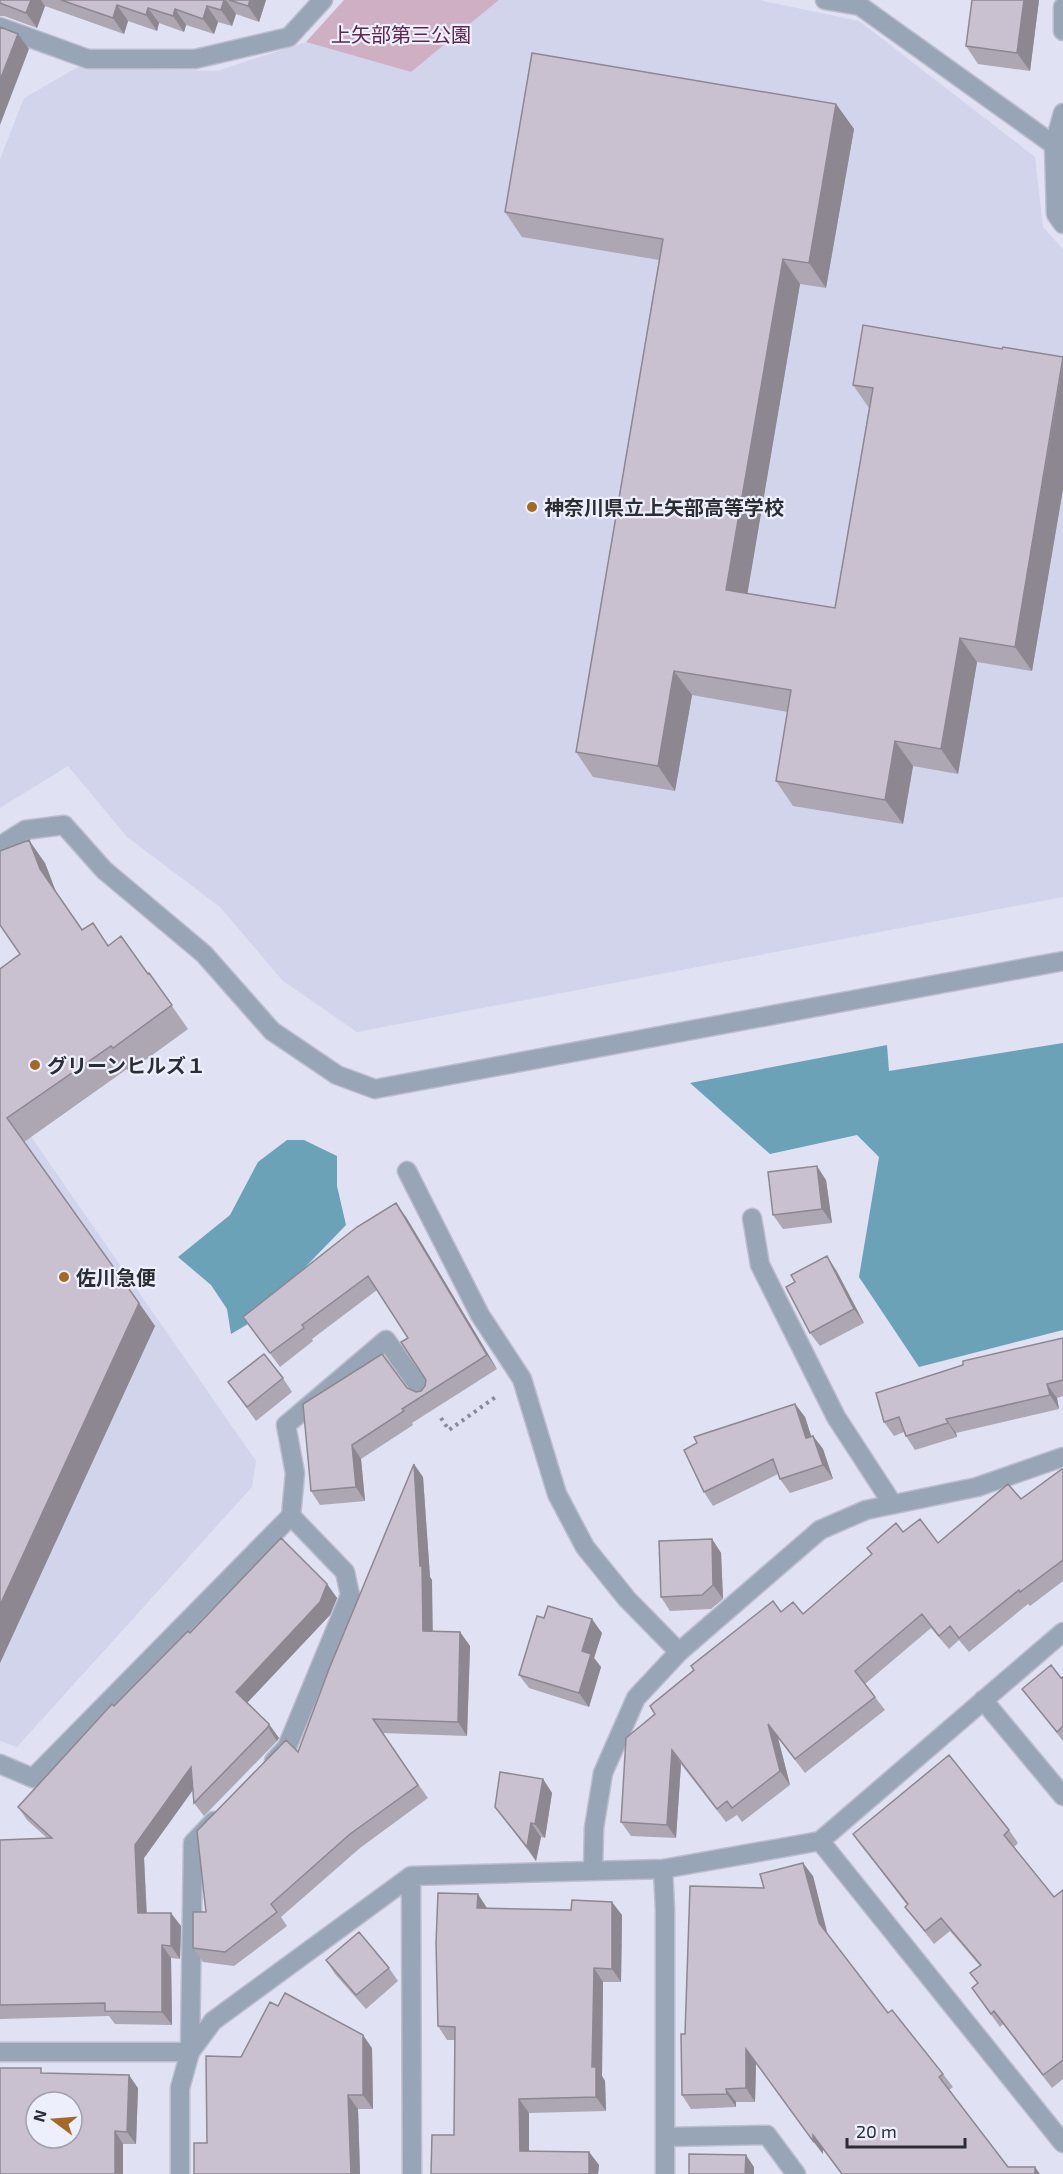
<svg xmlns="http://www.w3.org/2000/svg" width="1063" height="2174" font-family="'Exo 2','Noto Sans JP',sans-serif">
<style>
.built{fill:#d2d4ec}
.green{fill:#ceafc3}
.water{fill:#6ca2b7}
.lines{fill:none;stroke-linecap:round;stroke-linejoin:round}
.minor-casing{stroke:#bcbdcd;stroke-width:21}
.path{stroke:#8a8b97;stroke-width:4;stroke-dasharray:3 4.5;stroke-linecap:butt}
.minor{stroke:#98a5b6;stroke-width:18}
.wall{fill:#ada6b3}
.shaded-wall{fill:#8d8792}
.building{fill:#c9c1d0;stroke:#8d8792;stroke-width:1.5;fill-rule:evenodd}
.poi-dot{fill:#a36929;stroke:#edeffd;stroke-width:2}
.labels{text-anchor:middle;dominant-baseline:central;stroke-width:4.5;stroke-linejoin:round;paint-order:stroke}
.park-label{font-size:20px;fill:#5d274f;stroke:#edeffd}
.poi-label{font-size:20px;font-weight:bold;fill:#2c2d33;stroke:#edeffd;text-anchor:start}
</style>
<rect width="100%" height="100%" fill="#e0e1f3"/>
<path class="built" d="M 499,0 L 759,0 L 859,21 L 1035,157 L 1043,227 L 1063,249 L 1063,897 L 357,1032 L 283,981 L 220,907 L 127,837 L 68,766 L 0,808 L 0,159 L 24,98 L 78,67 L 217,71 L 306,42 L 411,72 Z
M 0,1092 L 256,1461 L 252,1487 L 17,1747 L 0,1741 Z"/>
<path class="green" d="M 344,0 L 499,0 L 411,72 L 306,42 Z"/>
<path class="water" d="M 1063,1043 L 1063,1330 L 919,1367 L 859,1277 L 879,1157 L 857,1135 L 770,1154 L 690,1083 L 887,1045 L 889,1071 Z
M 287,1140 L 304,1140 L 337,1156 L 337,1186 L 346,1225 L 253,1321 L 231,1334 L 227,1309 L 211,1285 L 178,1257 L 230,1215 L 258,1162 Z"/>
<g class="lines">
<g class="minor-casing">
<path id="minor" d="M 825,0 L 860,6 L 1054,145 L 1056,214 L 1063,224
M 1063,7 L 1063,31
M 0,27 L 88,59 L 195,59 L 289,37 L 323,0
M 1054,145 L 1063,113
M 0,846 L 25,830 L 64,825 L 104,870 L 204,954 L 272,1031 L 337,1075 L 375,1089 L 1063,961
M 407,1171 L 480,1315 L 522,1379 L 557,1494 L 585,1547 L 627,1599 L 679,1652
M 752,1218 L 760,1265 L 836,1417 L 892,1503
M 983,1700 L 1063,1796
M 274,1761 L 287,1747 L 350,1595 L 345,1572 L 291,1516
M 0,1764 L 33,1778 L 291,1516 L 295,1473 L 286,1425 L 386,1340 L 425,1395
M 820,1841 L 1063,2143
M 663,1869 L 665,1910 L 665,2174
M 593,1870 L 594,1828 L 603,1773 L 636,1698 L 679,1652 L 820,1530 L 866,1510 L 977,1487 L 1063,1457
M 411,1876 L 412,2174
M 0,2052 L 190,2052 L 213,2021 L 411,1876 L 663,1869 L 820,1841 L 1063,1632
M 665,2137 L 767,2135 L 796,2174
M 180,2174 L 180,2088 L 190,2052 L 193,1843 L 214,1821"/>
</g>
<path class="path" d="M 441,1418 L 449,1430 L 497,1396"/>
<use href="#minor" class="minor"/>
</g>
<path class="wall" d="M 0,0 L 266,0 L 259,22 L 236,14 L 232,26 L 218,22 L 214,34 L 186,25 L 184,32 L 159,23 L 157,31 L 128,21 L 124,34 L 45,6 L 37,28 L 4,16 L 0,16 Z
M 1039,0 L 1030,71 L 978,64 L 966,46 Z
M 836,104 L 854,129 L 826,288 L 800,284 L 747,593 L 835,608 L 869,408 L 853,385 L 1002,349 L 1063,357 L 1063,489 L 1032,671 L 977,662 L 958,774 L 913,766 L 903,824 L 793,806 L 776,781 L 788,712 L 692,695 L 675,791 L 593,777 L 576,752 L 659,260 L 522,237 L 505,212 Z
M 45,863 L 56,892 L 83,930 L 109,945 L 148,974 L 149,973 L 188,1029 L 129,1072 L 127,1069 L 24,1142 L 155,1326 L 0,1663 L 0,969 L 20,954 Z
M 826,1180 L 832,1223 L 783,1229 L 773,1215 Z
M 406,1217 L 497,1369 L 412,1423 L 413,1425 L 361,1459 L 365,1501 L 320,1505 L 311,1491 L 303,1404 L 407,1388 L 416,1392 L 421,1391 L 425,1386 L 426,1380 L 408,1338 L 377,1290 L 312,1339 L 313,1341 L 280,1367 L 243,1317 Z
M 836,1270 L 864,1323 L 820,1346 L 810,1333 Z
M 1063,1338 L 1063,1396 L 1057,1398 L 1059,1409 L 956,1433 L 957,1437 L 915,1450 L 906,1436 L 904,1432 L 894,1436 L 884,1422 Z
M 283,1378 L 292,1392 L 256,1421 L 228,1382 Z
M 795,1404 L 805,1417 L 811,1436 L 813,1436 L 823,1449 L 833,1479 L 790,1493 L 780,1479 L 778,1474 L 713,1506 L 704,1492 Z
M 1063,1470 L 1063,1581 L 1030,1606 L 1028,1604 L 969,1652 L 959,1640 L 949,1649 L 931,1628 L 865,1684 L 885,1710 L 805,1773 L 778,1738 L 790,1785 L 742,1822 L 737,1815 L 726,1822 L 681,1764 L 676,1838 L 631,1836 L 621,1822 L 655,1714 L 781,1612 L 803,1614 L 903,1532 L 938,1543 L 1021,1499 Z
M 423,1477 L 430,1577 L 432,1580 L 432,1631 L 460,1632 L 470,1646 L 467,1736 L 382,1733 L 428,1798 L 360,1848 L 281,1917 L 287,1926 L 234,1966 L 203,1962 L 193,1948 L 206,1912 L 298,1752 Z
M 712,1539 L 721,1553 L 723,1599 L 711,1609 L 670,1611 L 661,1597 Z
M 327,1584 L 337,1598 L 330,1615 L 247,1703 L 279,1738 L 277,1741 L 204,1816 L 194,1803 L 193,1790 L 144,1858 L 147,1913 L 181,1926 L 180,1959 L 171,1958 L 172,2025 L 115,2024 L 109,2016 L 0,2019 L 0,1840 L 47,1838 L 27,1820 L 18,1807 L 114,1706 L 190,1633 Z
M 544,1618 L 602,1633 L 594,1658 L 601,1667 L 589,1707 L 529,1688 L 519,1675 Z
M 1063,1677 L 1063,1741 L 1032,1702 L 1022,1689 L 1061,1678 Z
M 543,1779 L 552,1793 L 545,1838 L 541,1837 L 536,1861 L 495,1807 Z
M 1009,1830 L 1018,1843 L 1014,1847 L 1054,1897 L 1063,1890 L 1063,2079 L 1052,2088 L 1003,2024 L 1000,2027 L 972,1988 L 978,1983 L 980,1966 L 950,1931 L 934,1944 L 905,1907 L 907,1905 L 853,1834 Z
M 813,1876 L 828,1935 L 888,2013 L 943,2074 L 953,2087 L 949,2090 L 1008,2167 L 1040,2174 L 842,2174 L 823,2149 L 823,2154 L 756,2063 L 755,2102 L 736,2102 L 736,2107 L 691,2109 L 682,2095 L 685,2034 L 764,1888 Z
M 487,1908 L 622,1915 L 621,1982 L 603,1982 L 602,2076 L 605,2081 L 606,2111 L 529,2113 L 529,2151 L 589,2152 L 599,2165 L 598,2174 L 431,2174 L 454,2135 L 455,2040 L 447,2040 L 438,2026 Z
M 326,1960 L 389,1968 L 398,1981 L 366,2009 L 335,1974 Z
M 372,2048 L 373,2109 L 358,2109 L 360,2174 L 194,2174 L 241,2057 Z
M 44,2073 L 138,2088 L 136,2144 L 123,2144 L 123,2174 L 0,2174 Z"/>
<path class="shaded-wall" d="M 31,0 L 41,0 L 45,6 L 37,28 L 26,13 Z
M 224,0 L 226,0 L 236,14 L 232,26 L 221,10 Z
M 250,0 L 266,0 L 259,22 L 248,6 Z
M 1024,0 L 1039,0 L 1030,71 L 1017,53 Z
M 117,5 L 128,21 L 124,34 L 113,18 Z
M 207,6 L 218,22 L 214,34 L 203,19 Z
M 148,8 L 159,23 L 157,31 L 146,15 Z
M 175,9 L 186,25 L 184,32 L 173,16 Z
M 18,34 L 29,49 L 0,125 L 0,80 Z
M 836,104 L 854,129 L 826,288 L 809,263 Z
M 783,259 L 800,284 L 744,614 L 726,590 Z
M 1063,362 L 1063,489 L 1032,671 L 1015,647 Z
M 960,638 L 977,662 L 958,774 L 941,749 Z
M 674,671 L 692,695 L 675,791 L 658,766 Z
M 895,741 L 913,766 L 903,824 L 885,800 Z
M 29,840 L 45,863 L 56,892 L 40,869 Z
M 817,1166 L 826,1180 L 832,1223 L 822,1209 Z
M 396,1203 L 406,1217 L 497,1369 L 487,1355 Z
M 827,1256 L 836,1270 L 864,1323 L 854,1309 Z
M 139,1303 L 155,1326 L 0,1663 L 0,1605 Z
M 1047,1384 L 1057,1398 L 1059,1409 L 1050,1395 Z
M 795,1404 L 805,1417 L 816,1451 L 806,1438 Z
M 946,1419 L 956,1433 L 957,1437 L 948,1423 Z
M 813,1436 L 823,1449 L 833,1479 L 823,1465 Z
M 352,1445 L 361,1459 L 365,1501 L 356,1487 Z
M 414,1464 L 423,1477 L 430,1577 L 432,1580 L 433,1644 L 423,1631 L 420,1566 Z
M 712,1539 L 721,1553 L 723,1599 L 713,1585 Z
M 327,1584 L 337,1598 L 330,1615 L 245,1705 L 236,1692 Z
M 592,1619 L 602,1633 L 594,1658 L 601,1667 L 589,1707 L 579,1693 L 582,1651 Z
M 460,1632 L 470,1646 L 467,1736 L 458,1722 Z
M 269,1724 L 279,1738 L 277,1741 L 268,1727 Z
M 768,1724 L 778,1738 L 790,1785 L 780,1771 Z
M 672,1750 L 681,1764 L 676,1838 L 667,1825 Z
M 191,1767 L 200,1780 L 144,1858 L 147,1926 L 138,1913 L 135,1845 Z
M 543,1779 L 552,1793 L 545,1838 L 535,1824 Z
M 531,1823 L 541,1837 L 536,1861 L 527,1847 Z
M 803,1863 L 813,1876 L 828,1937 L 819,1923 Z
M 478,1894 L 487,1908 L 477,1908 Z
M 612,1902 L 622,1915 L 621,1982 L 612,1969 Z
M 171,1913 L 181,1926 L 180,1959 L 171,1946 Z
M 162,1945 L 171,1958 L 172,2025 L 162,2012 Z
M 594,1968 L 603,1982 L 602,2076 L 605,2081 L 606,2111 L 596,2097 L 592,2067 Z
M 363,2035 L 372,2048 L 373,2109 L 363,2095 Z
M 746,2049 L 756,2063 L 755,2102 L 746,2088 Z
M 129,2075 L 138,2088 L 136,2144 L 127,2132 Z
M 726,2089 L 736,2102 L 736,2107 L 727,2094 Z
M 348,2095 L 358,2109 L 360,2174 L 351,2174 Z
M 519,2099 L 529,2113 L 529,2165 L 520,2151 Z
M 115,2131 L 123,2144 L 123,2174 L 115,2174 Z
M 813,2135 L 823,2149 L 823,2154 L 813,2141 Z
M 589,2152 L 599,2165 L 598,2174 L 589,2174 Z
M 746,2155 L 754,2167 L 754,2174 L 745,2174 Z
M 1035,2167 L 1040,2174 L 1035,2174 Z"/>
<path class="building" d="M 0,0 L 31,0 L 26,13 L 0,3 Z
M 61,0 L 224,0 L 221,10 L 207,6 L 203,19 L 175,9 L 173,16 L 148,8 L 146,15 L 117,5 L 113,18 Z
M 229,0 L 250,0 L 248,6 Z
M 972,0 L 1024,0 L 1017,53 L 966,46 Z
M 0,27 L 18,34 L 0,80 Z
M 532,53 L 836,104 L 809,263 L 783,259 L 726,590 L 835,608 L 873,388 L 853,385 L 863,325 L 1002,349 L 1003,347 L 1063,357 L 1015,647 L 960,638 L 941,749 L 895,741 L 885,800 L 776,781 L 791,690 L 674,671 L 658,766 L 576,752 L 663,239 L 505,212 Z
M 29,840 L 40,869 L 82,930 L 93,923 L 108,946 L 121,936 L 148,974 L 149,973 L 172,1005 L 113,1048 L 111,1046 L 7,1118 L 139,1303 L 0,1605 L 0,969 L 20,954 L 0,925 L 0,851 Z
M 817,1166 L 822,1209 L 773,1215 L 768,1172 Z
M 396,1203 L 487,1355 L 402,1409 L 404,1411 L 352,1445 L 356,1487 L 311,1491 L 303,1404 L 382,1354 L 407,1388 L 416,1392 L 421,1391 L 425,1386 L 426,1380 L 401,1342 L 408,1338 L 368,1276 L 302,1325 L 304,1328 L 270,1353 L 243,1317 L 357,1227 Z
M 827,1256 L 854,1309 L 810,1333 L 786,1287 L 795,1282 L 791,1275 Z
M 1063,1338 L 1063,1380 L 1047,1384 L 1050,1395 L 946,1419 L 948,1423 L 906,1436 L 899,1417 L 884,1422 L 876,1393 L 963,1365 L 963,1361 Z
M 264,1354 L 283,1378 L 247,1407 L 228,1382 Z
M 795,1404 L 806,1438 L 813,1436 L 823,1465 L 780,1479 L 773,1459 L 704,1492 L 684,1450 L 697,1443 L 694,1437 Z
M 414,1464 L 420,1566 L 422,1566 L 423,1631 L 460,1632 L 458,1722 L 373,1719 L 418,1785 L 350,1834 L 271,1904 L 277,1912 L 225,1952 L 193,1948 L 193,1912 L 206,1912 L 197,1831 L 286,1740 L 298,1752 L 329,1669 Z
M 1062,1469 L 1063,1470 L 1063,1560 L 1020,1592 L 1019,1590 L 959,1638 L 950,1626 L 939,1636 L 922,1614 L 855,1671 L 875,1697 L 795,1759 L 768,1724 L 780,1771 L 732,1808 L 727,1801 L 717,1809 L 672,1750 L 667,1825 L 621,1822 L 626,1738 L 655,1714 L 650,1706 L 694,1670 L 691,1666 L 773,1601 L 781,1612 L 793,1602 L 803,1614 L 872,1554 L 867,1548 L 896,1523 L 903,1532 L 920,1519 L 938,1543 L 1008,1484 L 1021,1499 Z
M 281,1538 L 327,1584 L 320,1602 L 236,1692 L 269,1724 L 268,1727 L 194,1803 L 191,1767 L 135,1845 L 138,1913 L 171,1913 L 171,1946 L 162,1945 L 162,2012 L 105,2011 L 105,2003 L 0,2005 L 0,1840 L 52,1838 L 18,1807 L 112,1704 L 114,1706 L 188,1631 L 190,1633 Z
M 712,1539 L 713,1585 L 702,1595 L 661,1597 L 659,1541 Z
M 548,1606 L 592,1619 L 582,1651 L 591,1654 L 579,1693 L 519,1675 L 537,1616 L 544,1618 Z
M 1051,1665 L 1061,1678 L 1063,1677 L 1063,1726 L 1057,1732 L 1022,1689 Z
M 949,1755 L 1009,1830 L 1004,1835 L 1054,1897 L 1063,1890 L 1063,2060 L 1043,2075 L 994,2011 L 991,2014 L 972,1988 L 978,1983 L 970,1973 L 981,1965 L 941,1918 L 925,1931 L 905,1907 L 908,1904 L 853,1834 Z
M 500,1772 L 543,1779 L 535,1824 L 531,1823 L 527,1847 L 495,1807 Z
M 803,1863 L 819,1923 L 888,2013 L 892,2010 L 943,2074 L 939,2077 L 1008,2167 L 1035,2167 L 1035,2174 L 842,2174 L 813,2135 L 813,2141 L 746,2049 L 746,2088 L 726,2089 L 727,2094 L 682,2095 L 681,2034 L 685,2034 L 690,1886 L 764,1888 L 760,1874 Z
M 438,1893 L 478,1894 L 477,1908 L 571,1910 L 572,1900 L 612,1902 L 612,1969 L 594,1968 L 592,2067 L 596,2067 L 596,2097 L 519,2099 L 520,2151 L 589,2152 L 589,2174 L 431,2174 L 432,2135 L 454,2135 L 455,2027 L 438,2026 L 436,1943 Z
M 359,1932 L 389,1968 L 356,1995 L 326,1960 Z
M 285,1993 L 363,2035 L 363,2095 L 348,2095 L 351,2174 L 194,2174 L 194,2143 L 207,2143 L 206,2056 L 241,2057 L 270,2002 L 278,2006 Z
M 0,2068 L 41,2068 L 41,2073 L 129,2075 L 127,2132 L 115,2131 L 115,2174 L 0,2174 ZM 36,2102 L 72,2102 L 72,2138 L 36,2138 Z
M 689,2154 L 746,2155 L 745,2174 L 689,2174 Z"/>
<g class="poi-dot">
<circle cx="532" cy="507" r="6"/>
<circle cx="35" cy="1065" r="6"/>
<circle cx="64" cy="1277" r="6"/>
</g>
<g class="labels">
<g class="park-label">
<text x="401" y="34">上矢部第三公園</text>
</g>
<g class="poi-label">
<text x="544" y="507">神奈川県立上矢部高等学校</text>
<text x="47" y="1065">グリーンヒルズ１</text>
<text x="76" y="1277">佐川急便</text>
</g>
</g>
<g transform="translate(54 2120) rotate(286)"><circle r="28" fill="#edeffd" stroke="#a0a1ac" stroke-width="1.5"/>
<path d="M0-4.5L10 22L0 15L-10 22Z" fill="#a36929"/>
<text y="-9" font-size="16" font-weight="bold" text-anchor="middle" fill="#2c2d33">N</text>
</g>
<path d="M847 2138v9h118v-9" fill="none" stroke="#2c2d33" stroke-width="3"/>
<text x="856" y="2138" font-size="18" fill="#2c2d33" stroke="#edeffd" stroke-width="4.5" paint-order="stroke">20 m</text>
</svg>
